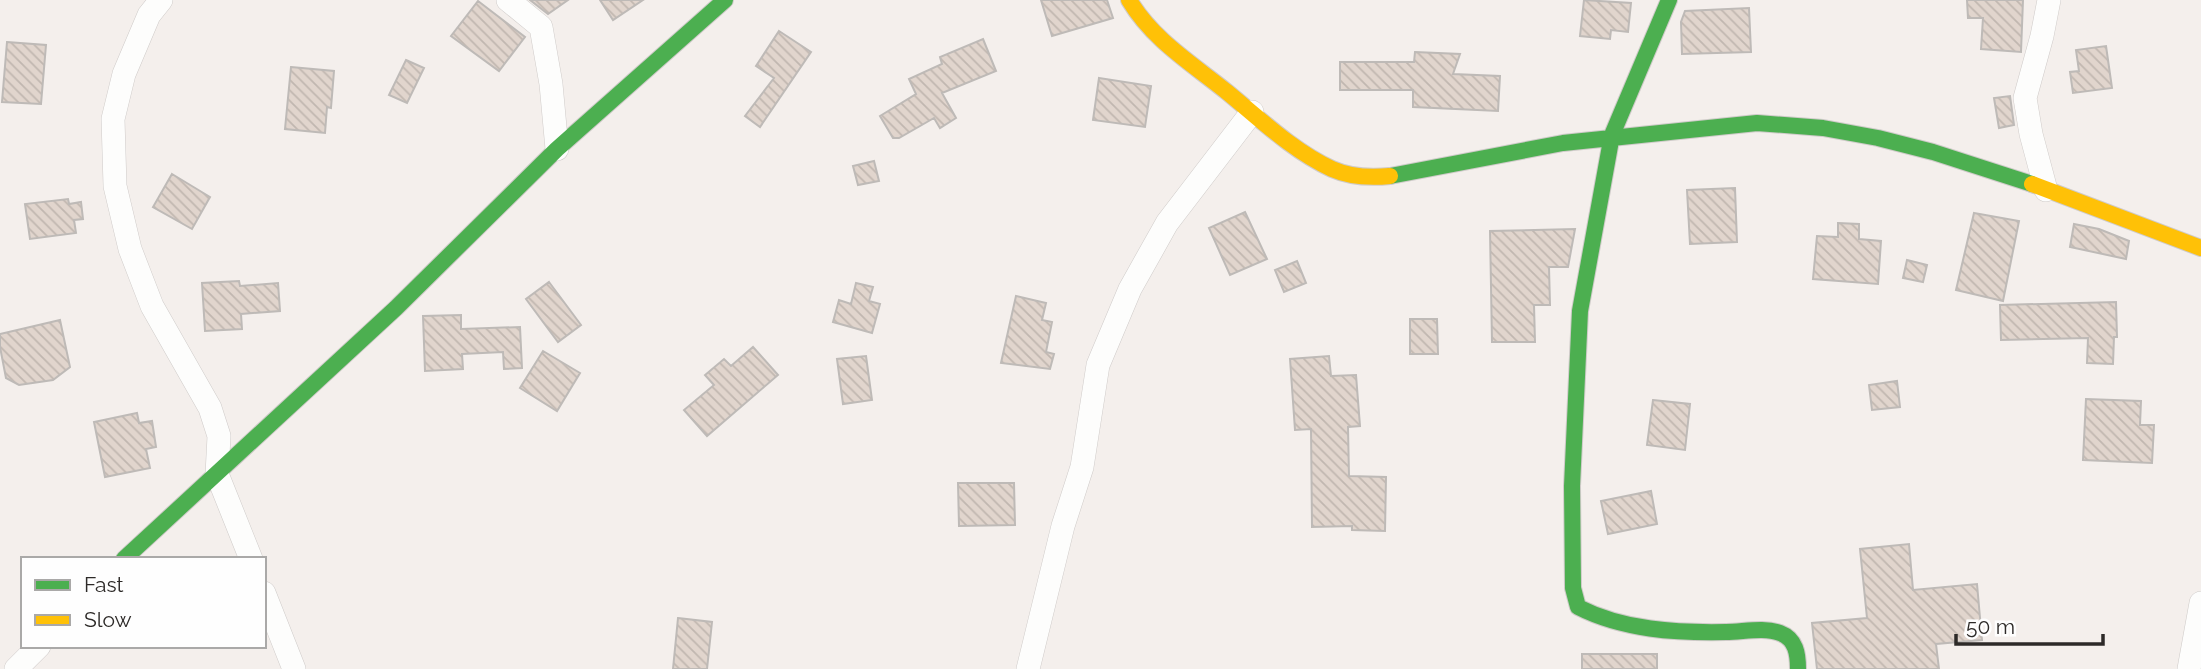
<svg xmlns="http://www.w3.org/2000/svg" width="2201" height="669" font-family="Raleway,sans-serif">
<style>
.building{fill:url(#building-back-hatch);stroke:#bebab7;stroke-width:2}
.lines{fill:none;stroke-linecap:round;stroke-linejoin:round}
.street-casing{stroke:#cfcbc9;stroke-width:24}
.fast-casing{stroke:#cfcbc9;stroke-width:18}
.slow-casing{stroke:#cfcbc9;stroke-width:18}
.street{stroke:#fdfdfc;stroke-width:23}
.fast{stroke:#4caf50;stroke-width:16}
.slow{stroke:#ffc107;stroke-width:16}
</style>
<defs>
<pattern id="building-back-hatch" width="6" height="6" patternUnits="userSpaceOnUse" patternTransform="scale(1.75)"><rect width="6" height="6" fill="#e1d5cd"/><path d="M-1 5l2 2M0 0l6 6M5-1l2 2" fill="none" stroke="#c1b7b0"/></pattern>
</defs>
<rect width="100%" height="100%" fill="#f4efec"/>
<path class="building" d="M 530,0 L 568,0 L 548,14 Z
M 600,0 L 643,0 L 613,20 Z
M 1041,0 L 1107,0 L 1113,18 L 1052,36 Z
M 1584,0 L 1631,3 L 1628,32 L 1611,30 L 1610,39 L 1580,36 Z
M 1967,0 L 2023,0 L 2021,52 L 1981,49 L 1983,18 L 1968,18 Z
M 478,1 L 525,37 L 499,71 L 451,36 Z
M 1749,8 L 1751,52 L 1682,54 L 1681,22 L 1685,11 Z
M 779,31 L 811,52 L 760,127 L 745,116 L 774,78 L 756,66 Z
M 983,39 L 996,71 L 942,93 L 956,118 L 940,128 L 934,118 L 899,138 L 893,138 L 880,116 L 916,94 L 909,79 L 942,64 L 940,57 Z
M 7,42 L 46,45 L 41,104 L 2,102 Z
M 2106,46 L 2112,88 L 2073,93 L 2070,72 L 2079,71 L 2076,50 Z
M 1415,52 L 1460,54 L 1453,74 L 1500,76 L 1498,111 L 1413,107 L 1413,90 L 1340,90 L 1340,62 L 1414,62 Z
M 406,60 L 424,68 L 407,103 L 389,95 Z
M 291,67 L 334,71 L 331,108 L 327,107 L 325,133 L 285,129 Z
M 1099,78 L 1151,86 L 1145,127 L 1093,120 Z
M 2010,96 L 2014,125 L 1999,128 L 1994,98 Z
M 874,161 L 879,181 L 858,185 L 853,166 Z
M 172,174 L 210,197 L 192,229 L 153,207 Z
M 1735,188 L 1737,242 L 1690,244 L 1687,190 Z
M 68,199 L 69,204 L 81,202 L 83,219 L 74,220 L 76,233 L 30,239 L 25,204 Z
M 1245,212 L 1267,259 L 1230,275 L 1209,228 Z
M 1974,213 L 2019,221 L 2003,301 L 1956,290 Z
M 1838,223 L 1859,224 L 1859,239 L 1881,241 L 1878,284 L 1813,279 L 1817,236 L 1838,237 Z
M 2074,224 L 2099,229 L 2129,241 L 2126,259 L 2070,247 Z
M 1575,229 L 1568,267 L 1549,267 L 1550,305 L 1534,305 L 1535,342 L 1492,342 L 1490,231 Z
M 1907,260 L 1927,265 L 1923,282 L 1903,278 Z
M 1297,261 L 1306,283 L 1284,292 L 1275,270 Z
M 239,281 L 240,286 L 278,283 L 280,311 L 241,314 L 242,329 L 205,331 L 202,283 Z
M 549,282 L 581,325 L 558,342 L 526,299 Z
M 856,283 L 873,287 L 869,301 L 880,304 L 872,333 L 833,322 L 839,300 L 851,304 Z
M 1016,296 L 1046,303 L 1042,320 L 1052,322 L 1046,352 L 1054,354 L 1050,369 L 1001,363 Z
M 2116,302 L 2117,337 L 2114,337 L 2113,364 L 2087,363 L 2088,338 L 2001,340 L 2000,305 Z
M 461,315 L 461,329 L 520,327 L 522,368 L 504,369 L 503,352 L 462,354 L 463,369 L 425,371 L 423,316 Z
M 1410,319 L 1437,319 L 1438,354 L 1410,354 Z
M 60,320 L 70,367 L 53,380 L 19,385 L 6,378 L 0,347 L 0,334 Z
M 753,347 L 778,375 L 707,436 L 684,410 L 714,385 L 705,375 L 724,359 L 731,366 Z
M 543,351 L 580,373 L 557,411 L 520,388 Z
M 866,356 L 872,400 L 843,404 L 837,359 Z
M 1329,356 L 1331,376 L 1356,375 L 1360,426 L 1348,427 L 1349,476 L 1386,477 L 1385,531 L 1352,530 L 1352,526 L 1312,527 L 1311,429 L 1295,430 L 1290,359 Z
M 1897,381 L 1900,407 L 1872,410 L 1869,385 Z
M 2086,399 L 2141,401 L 2140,425 L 2154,425 L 2152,463 L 2083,460 Z
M 1653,400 L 1690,404 L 1685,450 L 1647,445 Z
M 137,413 L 139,423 L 152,421 L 156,447 L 146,449 L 150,468 L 105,477 L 94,422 Z
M 958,483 L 1014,483 L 1015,525 L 959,526 Z
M 1651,491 L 1657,524 L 1608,534 L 1601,501 Z
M 1909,544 L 1913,590 L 1977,584 L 1982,640 L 1936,644 L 1939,669 L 1817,669 L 1812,623 L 1867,618 L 1860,549 Z
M 678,618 L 712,622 L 707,669 L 673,669 Z
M 1582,654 L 1657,654 L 1657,669 L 1582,669 Z"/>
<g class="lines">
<g class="street-casing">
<path id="street" d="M 161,0 L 149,15 L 124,74 L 113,119 L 115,186 L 130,249 L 152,306 L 210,408 L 219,436 L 217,474 L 251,559
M 508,0 L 541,27 L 551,84 L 557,149
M 2046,190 L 2031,134 L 2025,98 L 2042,36 L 2049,0
M 264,593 L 294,669
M 16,669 L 39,646
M 1028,669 L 1063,526 L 1082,467 L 1098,365 L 1130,289 L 1167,223 L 1252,112
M 2189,669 L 2201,603"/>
</g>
<g class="fast-casing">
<path id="fast" d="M 1669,0 L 1612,135 L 1580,311 L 1572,486 L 1573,588 L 1578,607 C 1623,630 1676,633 1726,632 C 1743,632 1764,627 1780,633 C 1796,639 1798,654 1798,669
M 1390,176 L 1563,143 L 1757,123 L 1823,128 L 1878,138 L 1933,152 L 2032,184
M 124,559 L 396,308 L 557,149 L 725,0"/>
</g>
<g class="slow-casing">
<path id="slow" d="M 1129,0 C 1153,40 1191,63 1227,92 C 1260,119 1293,151 1332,169 C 1350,177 1370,178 1390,176
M 2032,184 L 2201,248"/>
</g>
<use href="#street" class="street"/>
<use href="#fast" class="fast"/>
<use href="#slow" class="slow"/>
</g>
<rect x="21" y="557" width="245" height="91" fill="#fefefe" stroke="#aaa9a8" stroke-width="2"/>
<rect x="35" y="580" width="35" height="10" fill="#4caf50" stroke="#aaa9a8" stroke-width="2"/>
<text x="84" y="592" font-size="21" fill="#2d2a28">Fast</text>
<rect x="35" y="615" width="35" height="10" fill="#ffc107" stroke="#aaa9a8" stroke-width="2"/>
<text x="84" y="627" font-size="21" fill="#2d2a28">Slow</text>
<path d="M1956 634v10h147v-10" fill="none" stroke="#2d2a28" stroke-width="3.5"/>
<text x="1966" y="634" font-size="21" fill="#2d2a28" stroke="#fefefe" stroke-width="5" paint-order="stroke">50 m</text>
</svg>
